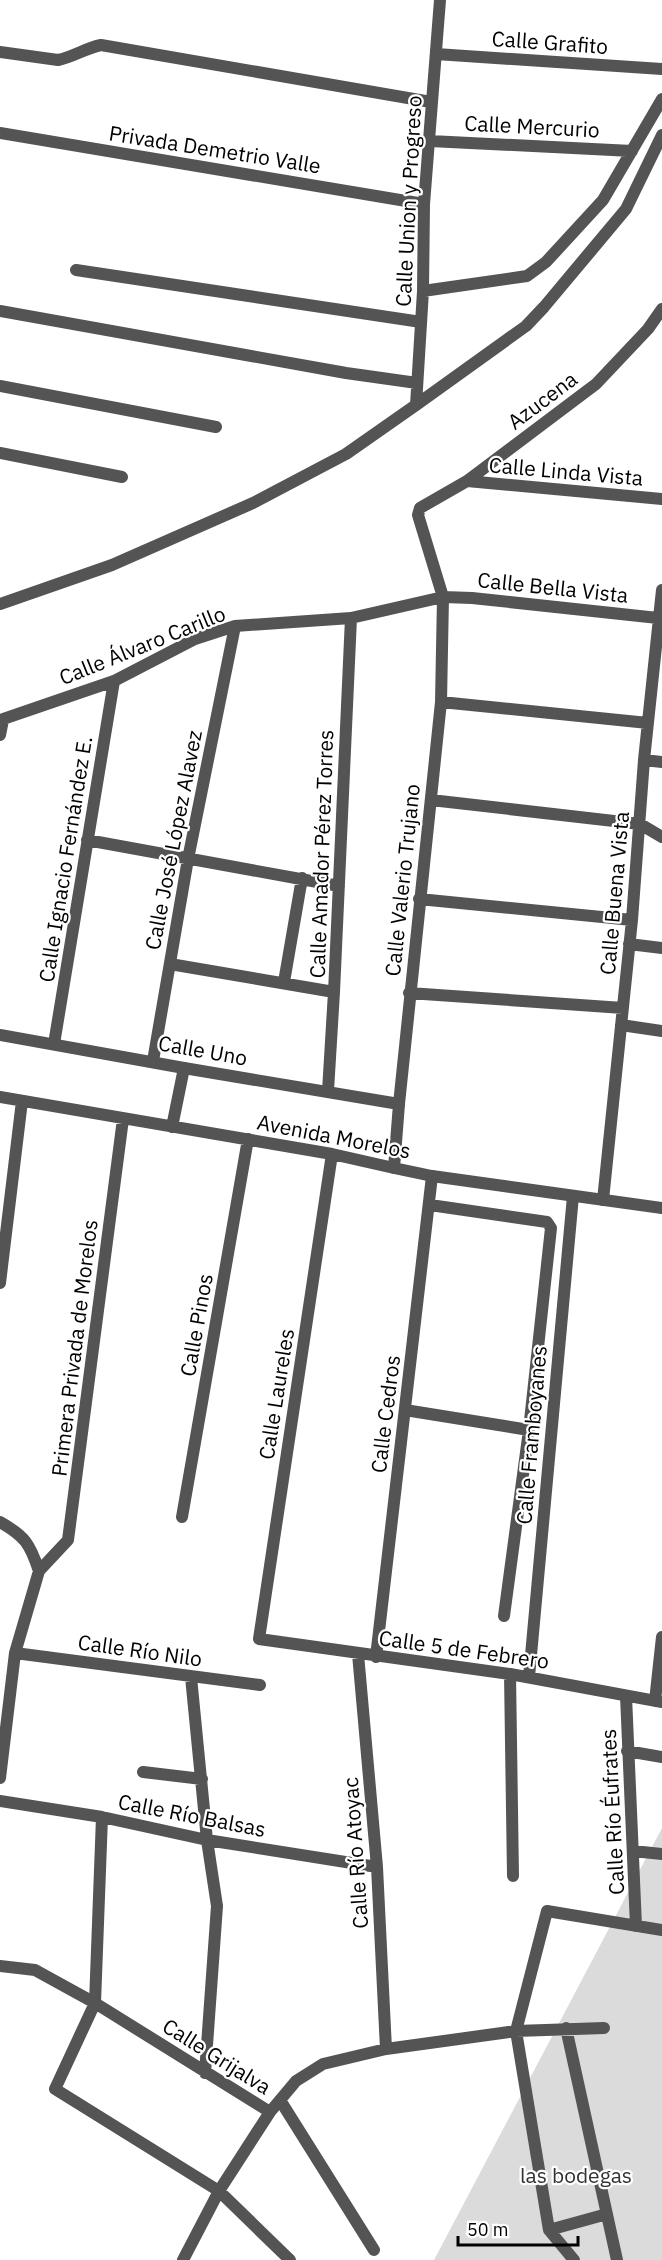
<svg xmlns="http://www.w3.org/2000/svg" width="662" height="2260" font-family="'IBM Plex Sans',sans-serif">
<style>
.green{fill:#dbdbdb}
.lines{fill:none;stroke-linecap:round;stroke-linejoin:round}
.minor{stroke:#545454;stroke-width:12}
.tertiary{stroke:#545454;stroke-width:12}
.labels{text-anchor:middle;dominant-baseline:central;stroke-width:4.5;stroke-linejoin:round;paint-order:stroke}
.street-label{font-size:21px;fill:#000;stroke:#fff}
.park-label{font-size:21px;fill:#323232;stroke:#fff}
</style>
<rect width="100%" height="100%" fill="#fff"/>
<path class="green" d="M 662,1828 L 662,2260 L 434,2260 Z"/>
<g class="lines">
<path class="minor" d="M 0,52 L 58,60 C 73,57 86,48 101,45 L 431,102
M 436,54 L 662,69
M 0,133 L 424,204
M 430,141 L 632,151
M 76,270 L 421,322
M 423,291 L 527,276 L 546,262 L 603,200 L 662,99
M 0,311 L 346,373 L 417,383
M 0,386 L 216,427
M 416,405 L 423,291 L 424,204 L 440,0
M 0,453 L 122,477
M 467,481 L 662,499
M 0,604 L 112,565 L 253,503 L 346,454 L 416,405 L 526,326 L 544,307 L 626,209 L 662,135
M 441,702 L 648,723
M 0,720 L 114,681 L 195,639 L 235,626 L 351,618 L 443,597 L 472,598 L 658,618
M 0,735 L 3,720
M 644,760 L 662,762
M 431,800 L 640,824 L 662,837
M 87,840 L 339,886
M 419,899 L 632,920
M 629,944 L 662,948
M 170,964 L 334,992
M 284,982 L 302,878
M 409,993 L 623,1008
M 621,1025 L 662,1031
M 54,1044 L 114,681
M 153,1061 L 188,859 L 235,626
M 328,1091 L 334,992 L 351,618
M 0,1097 L 332,1154 L 394,1168
M 399,1104 L 441,702 L 443,597 L 418,515 L 420,508 L 467,481 L 596,384 L 648,329 L 662,309
M 172,1127 L 184,1068
M 332,1154 L 259,1639 L 510,1674 L 662,1702
M 603,1200 L 632,920 L 644,760 L 662,590
M 430,1205 L 547,1222 L 551,1228 L 529,1430 L 504,1616
M 0,1283 L 22,1101
M 405,1410 L 529,1430
M 182,1517 L 248,1139
M 0,1522 C 25,1536 30,1544 39,1571
M 15,1653 L 260,1685
M 358,1654 L 377,1867 L 386,2049
M 376,1657 L 432,1176
M 510,1674 L 513,1876
M 191,1677 L 207,1840 L 217,1906 L 205,2073
M 529,1677 L 573,1196
M 626,1696 L 636,1926
M 655,1701 L 662,1637
M 627,1751 L 662,1757
M 143,1772 L 202,1779
M 0,1778 L 15,1653 L 39,1571 L 68,1540 L 123,1119
M 0,1801 L 102,1817 L 207,1840 L 377,1867
M 102,1817 L 95,2003 L 55,2089 L 219,2191 L 290,2260
M 633,1851 L 662,1854
M 0,1966 L 35,1970 L 95,2003 L 270,2112
M 566,2028 L 617,2260
M 280,2100 L 374,2250
M 549,2230 L 607,2214
M 183,2260 L 219,2191 L 270,2112 L 296,2081 L 323,2064 L 386,2049 L 516,2031 L 604,2028
M 574,2260 L 549,2230 L 516,2031 L 547,1911 L 662,1930"/>
<path class="tertiary" d="M 0,1035 L 184,1068 L 399,1104 L 394,1168 L 432,1176 L 662,1208"/>
</g>
<g class="labels">
<g class="street-label">
<text transform="translate(550 42) rotate(4)">Calle Grafito</text>
<text transform="translate(532 126) rotate(3)">Calle Mercurio</text>
<text transform="translate(215 149) rotate(9)">Privada Demetrio Valle</text>
<text transform="translate(408 201) rotate(-87)">Calle Union y Progreso</text>
<text transform="translate(542 400) rotate(-37)">Azucena</text>
<text transform="translate(566 471) rotate(5)">Calle Linda Vista</text>
<text transform="translate(553 587) rotate(6)">Calle Bella Vista</text>
<text transform="translate(142 645) rotate(-22)">Calle Álvaro Carillo</text>
<text transform="translate(173 840) rotate(-79)">Calle José López Alavez</text>
<text transform="translate(321 854) rotate(-88)">Calle Amador Pérez Torres</text>
<text transform="translate(65 859) rotate(-81)">Calle Ignacio Fernández E.</text>
<text transform="translate(402 880) rotate(-84)">Calle Valerio Trujano</text>
<text transform="translate(614 893) rotate(-85)">Calle Buena Vista</text>
<text transform="translate(203 1050) rotate(10)">Calle Uno</text>
<text transform="translate(334 1136) rotate(11)">Avenida Morelos</text>
<text transform="translate(196 1325) rotate(-80)">Calle Pinos</text>
<text transform="translate(74 1348) rotate(-83)">Primera Privada de Morelos</text>
<text transform="translate(276 1394) rotate(-81)">Calle Laureles</text>
<text transform="translate(385 1414) rotate(-83)">Calle Cedros</text>
<text transform="translate(531 1435) rotate(-85)">Calle Framboyanes</text>
<text transform="translate(464 1649) rotate(8)">Calle 5 de Febrero</text>
<text transform="translate(140 1650) rotate(8)">Calle Río Nilo</text>
<text transform="translate(612 1812) rotate(-93)">Calle Río Éufrates</text>
<text transform="translate(192 1815) rotate(11)">Calle Río Balsas</text>
<text transform="translate(355 1853) rotate(-94)">Calle Río Atoyac</text>
<text transform="translate(217 2056) rotate(32)">Calle Grijalva</text>
</g>
<g class="park-label">
<text x="576" y="2175">las bodegas</text>
</g>
</g>
<path d="M458 2236v9h120v-9" fill="none" stroke="#000000" stroke-width="3"/>
<text x="467" y="2236" font-size="18" fill="#000000" stroke="#ffffff" stroke-width="4.5" paint-order="stroke">50 m</text>
</svg>
